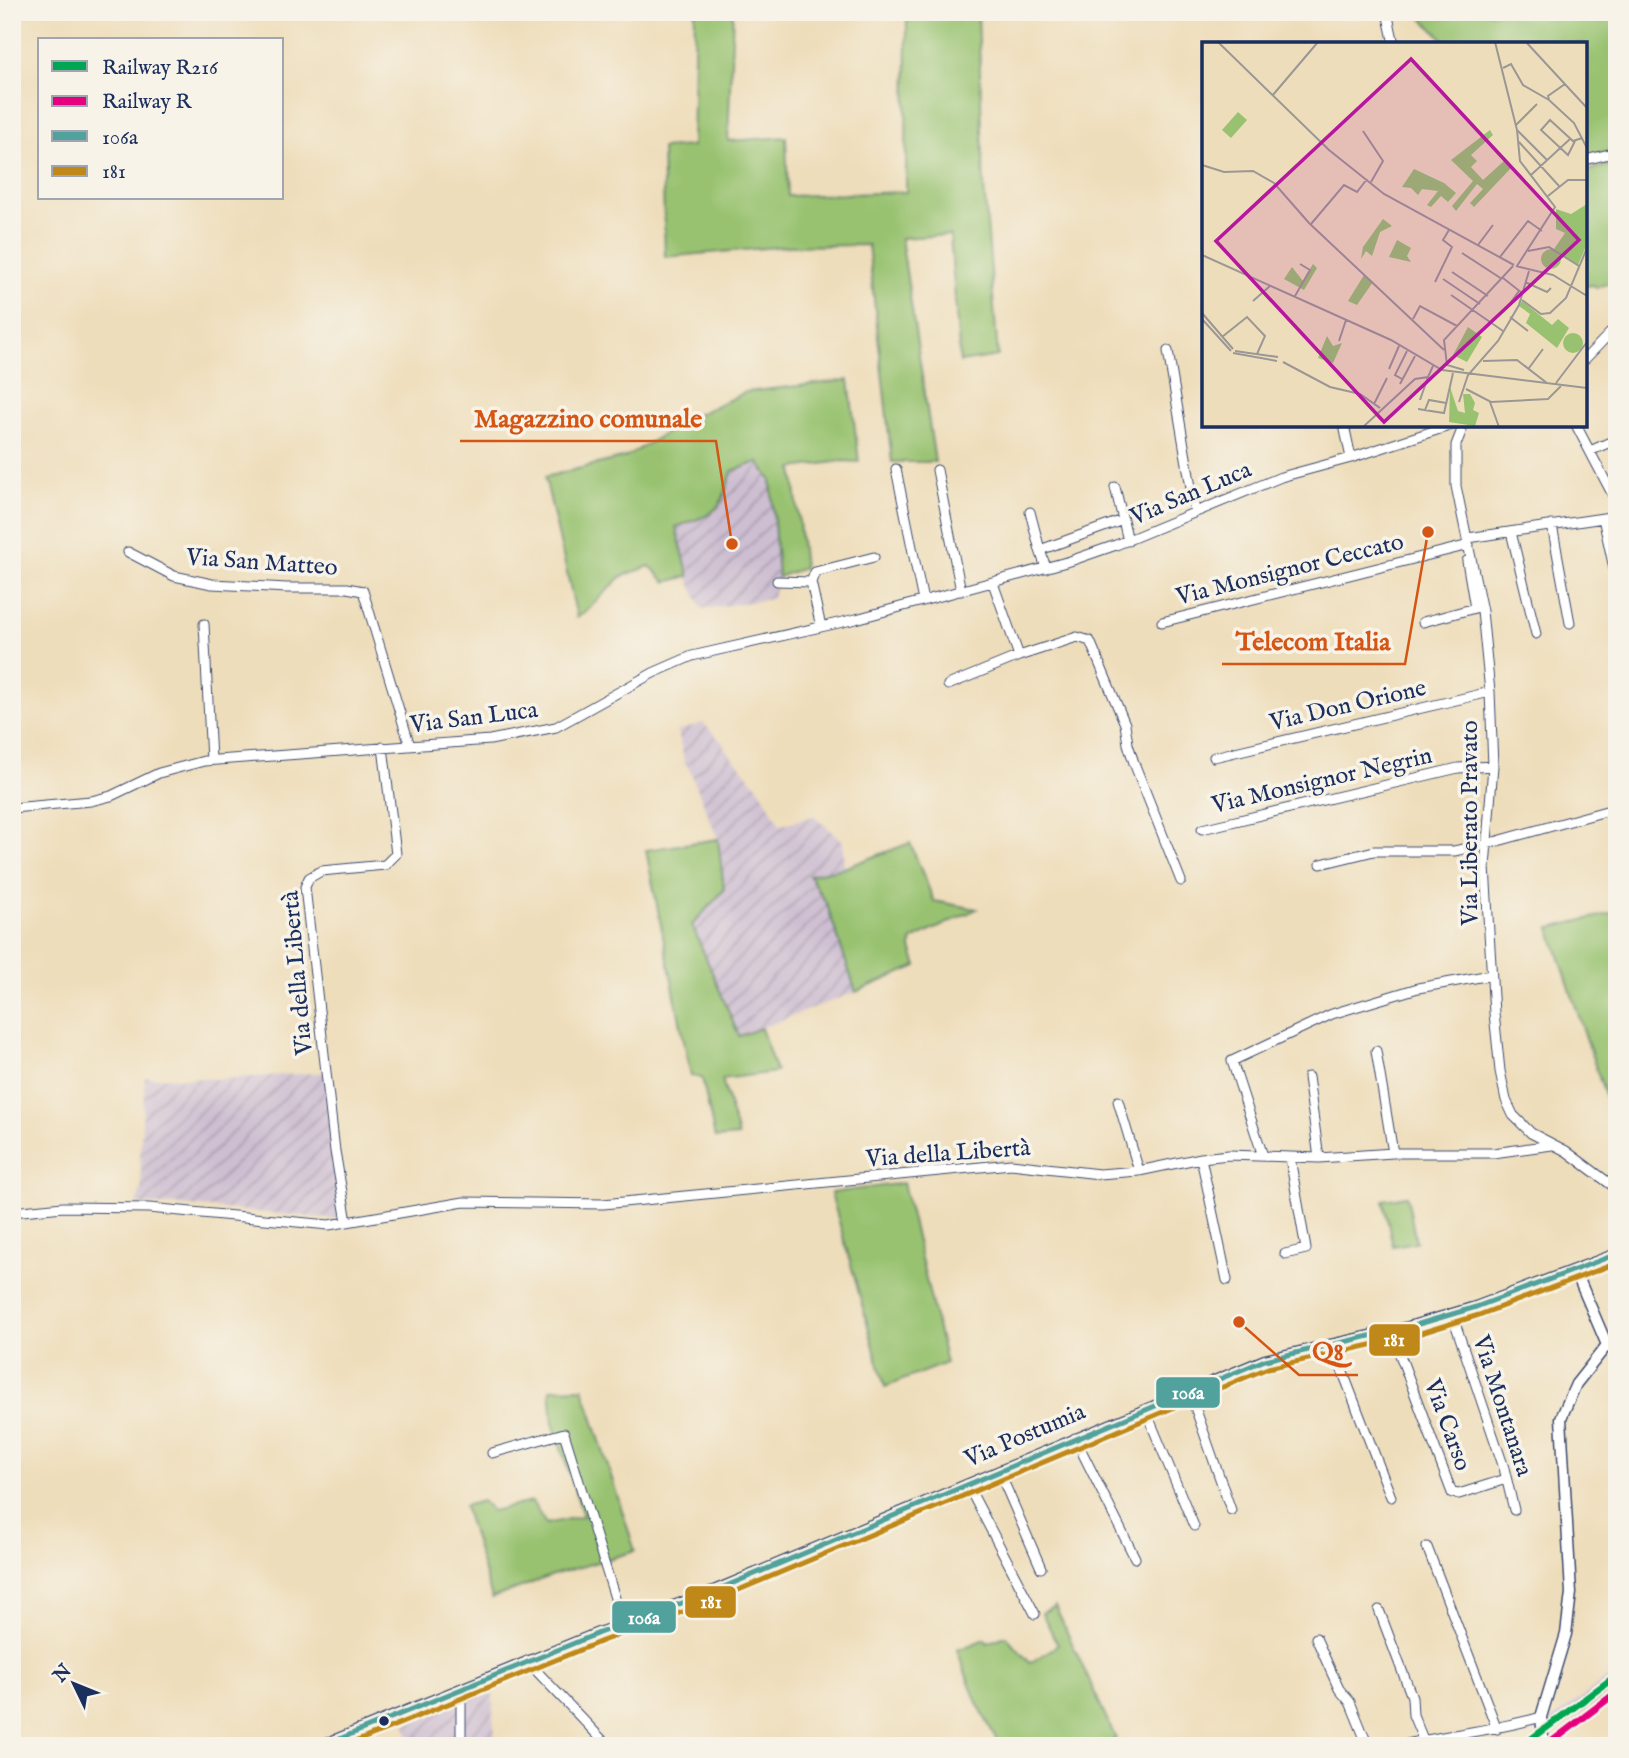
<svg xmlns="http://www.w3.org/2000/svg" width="1629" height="1758" font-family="'IM FELL English',serif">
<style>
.industrial{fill:url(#industrial-furrows)}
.railway{fill:#cebed1}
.green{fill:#98c26f;stroke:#5a7866;stroke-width:2}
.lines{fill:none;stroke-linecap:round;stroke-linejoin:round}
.minor-casing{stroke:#3b496c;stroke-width:11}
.major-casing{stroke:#3b496c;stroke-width:13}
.minor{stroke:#fff;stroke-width:9}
.major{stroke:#fff;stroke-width:10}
.bus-1-casing{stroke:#f7f3e8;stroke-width:10}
.bus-2-casing{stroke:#f7f3e8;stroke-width:10}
.bus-1{stroke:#51a19c;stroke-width:5}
.bus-2{stroke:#c08818;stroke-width:5}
.rail-1-casing{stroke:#f7f3e8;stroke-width:12}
.rail-2-casing{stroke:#f7f3e8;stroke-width:12}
.rail-1{stroke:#00a651;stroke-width:7}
.rail-2{stroke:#e5007d;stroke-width:7}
.bus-dot{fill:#1b2f5e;stroke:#f7f3e8;stroke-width:2.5}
.labels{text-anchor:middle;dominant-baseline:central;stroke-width:7;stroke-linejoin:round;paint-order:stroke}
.street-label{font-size:24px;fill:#1b2f5e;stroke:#f7f3e8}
.inset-road{fill:none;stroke:#9a9795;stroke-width:2}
.view{fill:#b5179e;fill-opacity:0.15;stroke:#b5179e;stroke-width:3.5}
.inset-edge{fill:none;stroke:#1b2f5e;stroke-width:3.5}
.leader{fill:none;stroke:#d45514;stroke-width:2.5}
.callout-dot{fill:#d45514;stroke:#f7f3e8;stroke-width:2.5}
.callout-label{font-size:26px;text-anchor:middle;font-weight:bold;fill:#d45514;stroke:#f7f3e8;stroke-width:7;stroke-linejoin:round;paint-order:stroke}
.line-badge{stroke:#f7f3e8;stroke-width:2.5}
.badge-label{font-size:19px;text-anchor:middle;font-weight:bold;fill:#fff}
</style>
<defs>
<pattern id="industrial-furrows" width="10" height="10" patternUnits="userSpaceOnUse" patternTransform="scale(1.75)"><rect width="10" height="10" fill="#cebed1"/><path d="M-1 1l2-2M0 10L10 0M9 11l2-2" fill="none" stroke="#a69bad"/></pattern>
</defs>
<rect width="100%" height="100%" fill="#f7f3e8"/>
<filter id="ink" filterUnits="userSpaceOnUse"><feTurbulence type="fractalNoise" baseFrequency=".0143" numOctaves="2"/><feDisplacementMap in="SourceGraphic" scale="14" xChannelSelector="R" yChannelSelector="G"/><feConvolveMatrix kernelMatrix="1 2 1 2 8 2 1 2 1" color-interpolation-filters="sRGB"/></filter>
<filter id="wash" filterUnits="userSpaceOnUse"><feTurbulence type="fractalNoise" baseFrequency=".00686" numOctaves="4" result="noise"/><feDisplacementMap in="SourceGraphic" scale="28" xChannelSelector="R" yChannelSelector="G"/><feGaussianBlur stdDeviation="1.57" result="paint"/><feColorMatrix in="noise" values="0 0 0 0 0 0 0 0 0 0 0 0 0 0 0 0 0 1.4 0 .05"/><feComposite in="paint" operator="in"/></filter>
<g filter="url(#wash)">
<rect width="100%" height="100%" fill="#eeddba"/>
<path class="industrial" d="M 758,462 L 771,480 L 778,577 L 781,576 L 771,599 L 702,609 L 687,576 L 676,527 L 714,513 L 722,502 L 732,471 Z
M 703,723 L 725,745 L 723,746 L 761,790 L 780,825 L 814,816 L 843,841 L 844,868 L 810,875 L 827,905 L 856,992 L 739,1036 L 692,925 L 724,890 L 718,839 L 687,764 L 685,765 L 678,731 Z
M 331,1072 L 345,1220 L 179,1205 L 137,1205 L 142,1186 L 140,1156 L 145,1077 L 220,1079 Z
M 492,1685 L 495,1746 L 412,1746 L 405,1724 Z"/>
<path class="railway" d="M 1617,1671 L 1617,1688 L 1548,1739 L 1545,1725 Z"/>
<path class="green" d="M 695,12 L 733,12 L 728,141 L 786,137 L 788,196 L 906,192 L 907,12 L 978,12 L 984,187 L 998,356 L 960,362 L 950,235 L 901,238 L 935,462 L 892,462 L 868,245 L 788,246 L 665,257 L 662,148 L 692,146 Z
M 1416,12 L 1617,12 L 1617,150 L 1585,158 L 1585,44 L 1534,44 L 1532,38 L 1515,44 L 1448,44 Z
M 1617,163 L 1617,280 L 1596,288 L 1594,285 L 1585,286 L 1585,171 Z
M 849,380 L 859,462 L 842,461 L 793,468 L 804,568 L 778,577 L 771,480 L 758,462 L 732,471 C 718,516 719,511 676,527 L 689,576 L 666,582 L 650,566 L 622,576 L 584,613 L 577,617 L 545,477 L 626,457 L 692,417 L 746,392 Z
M 718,839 L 724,890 L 692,925 L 739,1036 L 761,1028 L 776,1072 L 722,1079 L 738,1136 L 715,1138 L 702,1078 L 691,1076 L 646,850 Z
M 910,843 L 934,901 L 977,909 L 912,940 L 911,948 L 917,966 L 856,992 L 827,905 L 809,875 L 844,868 Z
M 1617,912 L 1617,1125 L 1615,1126 L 1550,928 Z
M 903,1183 L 946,1363 L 885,1387 L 831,1193 Z
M 1407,1196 L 1416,1242 L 1393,1246 L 1383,1200 Z
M 583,1388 L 635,1551 L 556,1574 L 492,1598 L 464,1506 L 482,1501 L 492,1511 L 532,1502 L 546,1524 L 583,1516 L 553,1423 L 550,1389 Z
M 1055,1606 L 1116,1739 L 1102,1746 L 1000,1746 L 977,1703 L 957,1650 L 985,1639 L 987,1643 L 1006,1636 L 1030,1663 L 1058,1645 L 1042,1613 Z"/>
</g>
<g filter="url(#ink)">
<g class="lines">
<g class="minor-casing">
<path id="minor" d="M 1387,12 L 1394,44
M 1585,160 L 1617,152
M 1168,351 L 1195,511
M 1585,359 L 1617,326
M 1344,425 L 1351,458
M 1576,425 L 1617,503
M 1461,432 L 1456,445 L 1456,486 L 1482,611 L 1490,692 L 1493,766 L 1485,867 L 1494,1013 L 1500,1071 L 1506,1100 L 1513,1115 L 1531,1133 L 1566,1151 L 1617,1189
M 1590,451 L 1617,439
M 896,469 L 923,601
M 937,470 L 961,591
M 1115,487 L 1123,520
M 1030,512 L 1040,550
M 1603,518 L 1617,582
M 1552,525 L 1570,623
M 1511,532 L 1536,634
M 1468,538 L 1617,516
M 128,552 L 174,576 L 212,584 L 287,588 L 347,588 L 363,591 L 410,746
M 1046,568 L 1040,550 L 1123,520 L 1128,541
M 777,581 L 811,582
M 993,583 L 1019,656 L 1077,637 L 1090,641 L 1125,724 L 1128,744 L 1134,763 L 1181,881
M 1162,622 L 1469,545
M 1423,622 L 1475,608 L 1467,561
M 204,624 L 211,760
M 821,627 L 811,582 L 815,572 L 874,557
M 948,685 L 1019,656
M 1214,757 L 1490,692
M 12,808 L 91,801 L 111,796 L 159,773 L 204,761 L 490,740 L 556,727 L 653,673 L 692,656 L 856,619 L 1070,561 L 1116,545 L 1281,477 L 1351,458 L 1452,425
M 1202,829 L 1458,768 L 1493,766
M 1321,864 L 1374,851 L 1454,851 L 1487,844 L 1617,808
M 1376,1051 L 1393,1153
M 1308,1077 L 1319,1158
M 1118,1101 L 1139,1171
M 1263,1156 L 1232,1061 L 1332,1014 L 1418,988 L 1491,975
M 1201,1158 L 1227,1280
M 12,1212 L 63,1207 L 149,1208 L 329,1225 L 464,1202 L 603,1204 L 1011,1164 L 1099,1174 L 1139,1171 L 1201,1158 L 1229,1155 L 1319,1158 L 1393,1153 L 1493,1153 L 1552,1145
M 347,1222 L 335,1151 L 305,887 L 309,878 L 321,871 L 385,865 L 396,854 L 383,747
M 1285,1254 L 1306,1249 L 1290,1158
M 1452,1314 L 1504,1468 L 1514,1510
M 1391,1331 L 1452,1493 L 1459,1494 L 1506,1479
M 1332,1344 L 1391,1497
M 1607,1345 L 1617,1355
M 1189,1390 L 1231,1510
M 1145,1409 L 1194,1526
M 1075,1438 L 1135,1558
M 492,1453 L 564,1433 L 623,1624
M 999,1471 L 1041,1568
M 967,1484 L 1035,1614
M 1427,1547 L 1497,1729
M 1379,1610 L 1412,1697 L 1413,1715 L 1423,1739
M 1316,1638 L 1339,1689 L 1350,1702 L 1368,1746
M 527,1661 L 608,1746
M 461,1746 L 461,1689
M 1399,1746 C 1446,1734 1494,1731 1541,1717"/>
</g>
<g class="major-casing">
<path id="major" d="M 321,1746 L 599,1633 L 707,1594 L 1265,1360 L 1409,1327 L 1476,1307 L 1617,1254
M 1544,1746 L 1541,1717 L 1566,1634 L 1571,1593 L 1561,1418 L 1576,1384 L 1607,1345 L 1575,1270"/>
</g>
<use href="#minor" class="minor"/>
<use href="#major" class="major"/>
<g class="bus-1-casing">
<path id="bus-1" d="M 322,1746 L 599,1633 L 707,1594 L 1265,1360 L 1409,1327 L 1476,1307 L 1617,1254"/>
</g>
<g class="bus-2-casing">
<path id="bus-2" d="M 345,1746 L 602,1641 L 710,1602 L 1268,1368 L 1411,1336 L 1479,1315 L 1617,1263"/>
</g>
<use href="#bus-1" class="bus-1"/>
<use href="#bus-2" class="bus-2"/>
<g class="rail-1-casing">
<path id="rail-1" d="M 1522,1746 L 1617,1675"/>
</g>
<g class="rail-2-casing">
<path id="rail-2" d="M 1546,1746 L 1617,1692"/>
</g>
<use href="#rail-1" class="rail-1"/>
<use href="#rail-2" class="rail-2"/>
</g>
</g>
<circle class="bus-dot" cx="384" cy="1721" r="6"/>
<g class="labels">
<g class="street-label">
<text transform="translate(1191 494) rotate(-23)">Via San Luca</text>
<text transform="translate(262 563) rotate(4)">Via San Matteo</text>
<text transform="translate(1290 570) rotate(-14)">Via Monsignor Ceccato</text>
<text transform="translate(1348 706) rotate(-13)">Via Don Orione</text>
<text transform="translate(474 718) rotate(-7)">Via San Luca</text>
<text transform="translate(1322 781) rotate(-13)">Via Monsignor Negrin</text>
<text transform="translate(1470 823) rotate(-90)">Via Liberato Pravato</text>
<text transform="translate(298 973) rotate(-95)">Via della Libertà</text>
<text transform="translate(948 1154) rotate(-4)">Via della Libertà</text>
<text transform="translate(1502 1406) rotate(72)">Via Montanara</text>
<text transform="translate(1447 1425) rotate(70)">Via Carso</text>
<text transform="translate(1025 1436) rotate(-23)">Via Postumia</text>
</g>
</g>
<g transform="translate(1202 42)">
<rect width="385" height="385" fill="#eeddba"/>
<path d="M 36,70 L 45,78 L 29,96 L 20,88 ZM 288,88 L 291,93 L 269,113 L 275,119 L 269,125 L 281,138 L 303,118 L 309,126 L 272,165 L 268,161 L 281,147 L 275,142 L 254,169 L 250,164 L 271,139 L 249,118 ZM 212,127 L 242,141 L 254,151 L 246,160 L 239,154 L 229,165 L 225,163 L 236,149 L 220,147 L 216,153 L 209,146 L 200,145 ZM 385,162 L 385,202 L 376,223 L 352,207 L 363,191 L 354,187 L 354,167 L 369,172 ZM 181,177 L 190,184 L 178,190 L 170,214 L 164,209 L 159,217 L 161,205 ZM 195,198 L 209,206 L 205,214 L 209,220 L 187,215 ZM339 217a10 10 0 1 1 20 0a10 10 0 1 1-20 0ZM 111,222 L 115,226 L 102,248 L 82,237 L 90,225 L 101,239 ZM 162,233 L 171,240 L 155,263 L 146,259 ZM 320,259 L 350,283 L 356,277 L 367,286 L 355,306 L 324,281 L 328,272 L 317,264 ZM 266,285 L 280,295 L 265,320 L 251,313 ZM 125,294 L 131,304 L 140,301 L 131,321 L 116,316 ZM 248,345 L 256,369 L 263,371 L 261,352 L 268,352 L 273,361 L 271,368 L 277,371 L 273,384 L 247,380 Z" fill="#98c26f"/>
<path d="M361 301a10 10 0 1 1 20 0a10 10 0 1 1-20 0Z" fill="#98c26f"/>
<path class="inset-road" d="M 16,0 L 127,108 L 182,152 L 312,223M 293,0 L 315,88 L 318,119 L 353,165 L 315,224M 324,0 L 385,66M 301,26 L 309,22 L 321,43 L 347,58M 363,42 L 346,54 L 347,58 L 372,81 L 385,106M 70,54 L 116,0M 314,83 L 335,62M 315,88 L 345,118M 161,89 L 181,119 L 169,140M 373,99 L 366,113 L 339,88 L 348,78 L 371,99 L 380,96M 317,100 L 357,144M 0,123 L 22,130 L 51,129 L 72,141 L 107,181 L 242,308M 329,133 L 368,97M 346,154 L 366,138 L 385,138M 109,182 L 142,143 L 155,150 L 165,137M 276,203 L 291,183M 326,209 L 347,205 L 377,224M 260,211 L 300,237M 0,213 L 189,298 L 240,328 L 385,346M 298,215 L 326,179 L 340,189M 314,224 L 351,233 L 385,254M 250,230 L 286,254M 301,236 L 320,251M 241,237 L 278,262M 233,240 L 250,205 L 241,198 L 247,188M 323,240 L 345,250 L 349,246M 249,253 L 301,289M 93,254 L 108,228 L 98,222M 320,258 L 339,272 L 348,271 L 364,256 L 385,206M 51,259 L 68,244M 304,267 L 317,249M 0,271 L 31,307M 308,275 L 326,289M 0,277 L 29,309M 211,277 L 218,264 L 255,284M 20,295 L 45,275 L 63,294 L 55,312M 137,299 L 144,278M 33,309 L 76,315M 31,311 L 75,319M 281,319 L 315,318 L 345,341M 81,320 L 128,345 L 158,352 L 178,366M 327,326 L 341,307M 187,327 L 197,304M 262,328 L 245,323 L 242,298 L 311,224M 200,337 L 193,333 L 205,309M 354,341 L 385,300M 198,342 L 213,314M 264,347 L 289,360 L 346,357 L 359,344M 218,358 L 226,335M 257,360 L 266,333 L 296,299 L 317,263 L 327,229M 288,360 L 297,385M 172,362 L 185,336M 216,367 L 242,371 L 251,331M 223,368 L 227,358 L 244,361M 161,385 L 213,337 L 226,335 L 231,324"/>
<path class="view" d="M 209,17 L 377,198 L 182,380 L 14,199 Z"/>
<rect width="385" height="385" class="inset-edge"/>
</g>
<path class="leader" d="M732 544L716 441H460M1428 532L1405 664H1222M1239 1322L1299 1375H1358"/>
<g class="callout-dot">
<circle cx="732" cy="544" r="7"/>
<circle cx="1428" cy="532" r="7"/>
<circle cx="1239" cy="1322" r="7"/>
</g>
<g class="callout-label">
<text x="588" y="427">Magazzino comunale</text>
<text x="1313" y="650">Telecom Italia</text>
<text x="1328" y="1360">Q8</text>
</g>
<g class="line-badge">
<rect x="1368" y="1323" width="53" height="34" rx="7" fill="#c08818"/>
<rect x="1155" y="1376" width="66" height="33" rx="7" fill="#51a19c"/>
<rect x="684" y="1585" width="53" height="34" rx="7" fill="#c08818"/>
<rect x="611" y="1600" width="66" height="34" rx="7" fill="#51a19c"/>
</g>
<g class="badge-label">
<text x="1394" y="1346">181</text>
<text x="1188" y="1399">106a</text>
<text x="711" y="1608">181</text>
<text x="644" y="1624">106a</text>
</g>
<rect width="1629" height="1758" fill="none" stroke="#f7f3e8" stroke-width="42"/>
<rect x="38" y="38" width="245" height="161" fill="#f7f3e8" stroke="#9fa5b1" stroke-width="2"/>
<rect x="52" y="61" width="35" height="10" fill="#00a651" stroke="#9fa5b1" stroke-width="2"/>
<text x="102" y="74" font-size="21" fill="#1b2f5e">Railway R216</text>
<rect x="52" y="96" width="35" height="10" fill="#e5007d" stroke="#9fa5b1" stroke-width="2"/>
<text x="102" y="108" font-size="21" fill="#1b2f5e">Railway R</text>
<rect x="52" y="131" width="35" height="10" fill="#51a19c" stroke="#9fa5b1" stroke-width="2"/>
<text x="102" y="144" font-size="21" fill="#1b2f5e">106a</text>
<rect x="52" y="166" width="35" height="10" fill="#c08818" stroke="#9fa5b1" stroke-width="2"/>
<text x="102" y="178" font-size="21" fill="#1b2f5e">181</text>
<g transform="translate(74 1684) rotate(313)" stroke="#f7f3e8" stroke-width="5" paint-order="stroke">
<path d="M0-5L12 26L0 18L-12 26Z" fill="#1b2f5e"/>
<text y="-10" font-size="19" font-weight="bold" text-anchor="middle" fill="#1b2f5e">N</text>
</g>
</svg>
